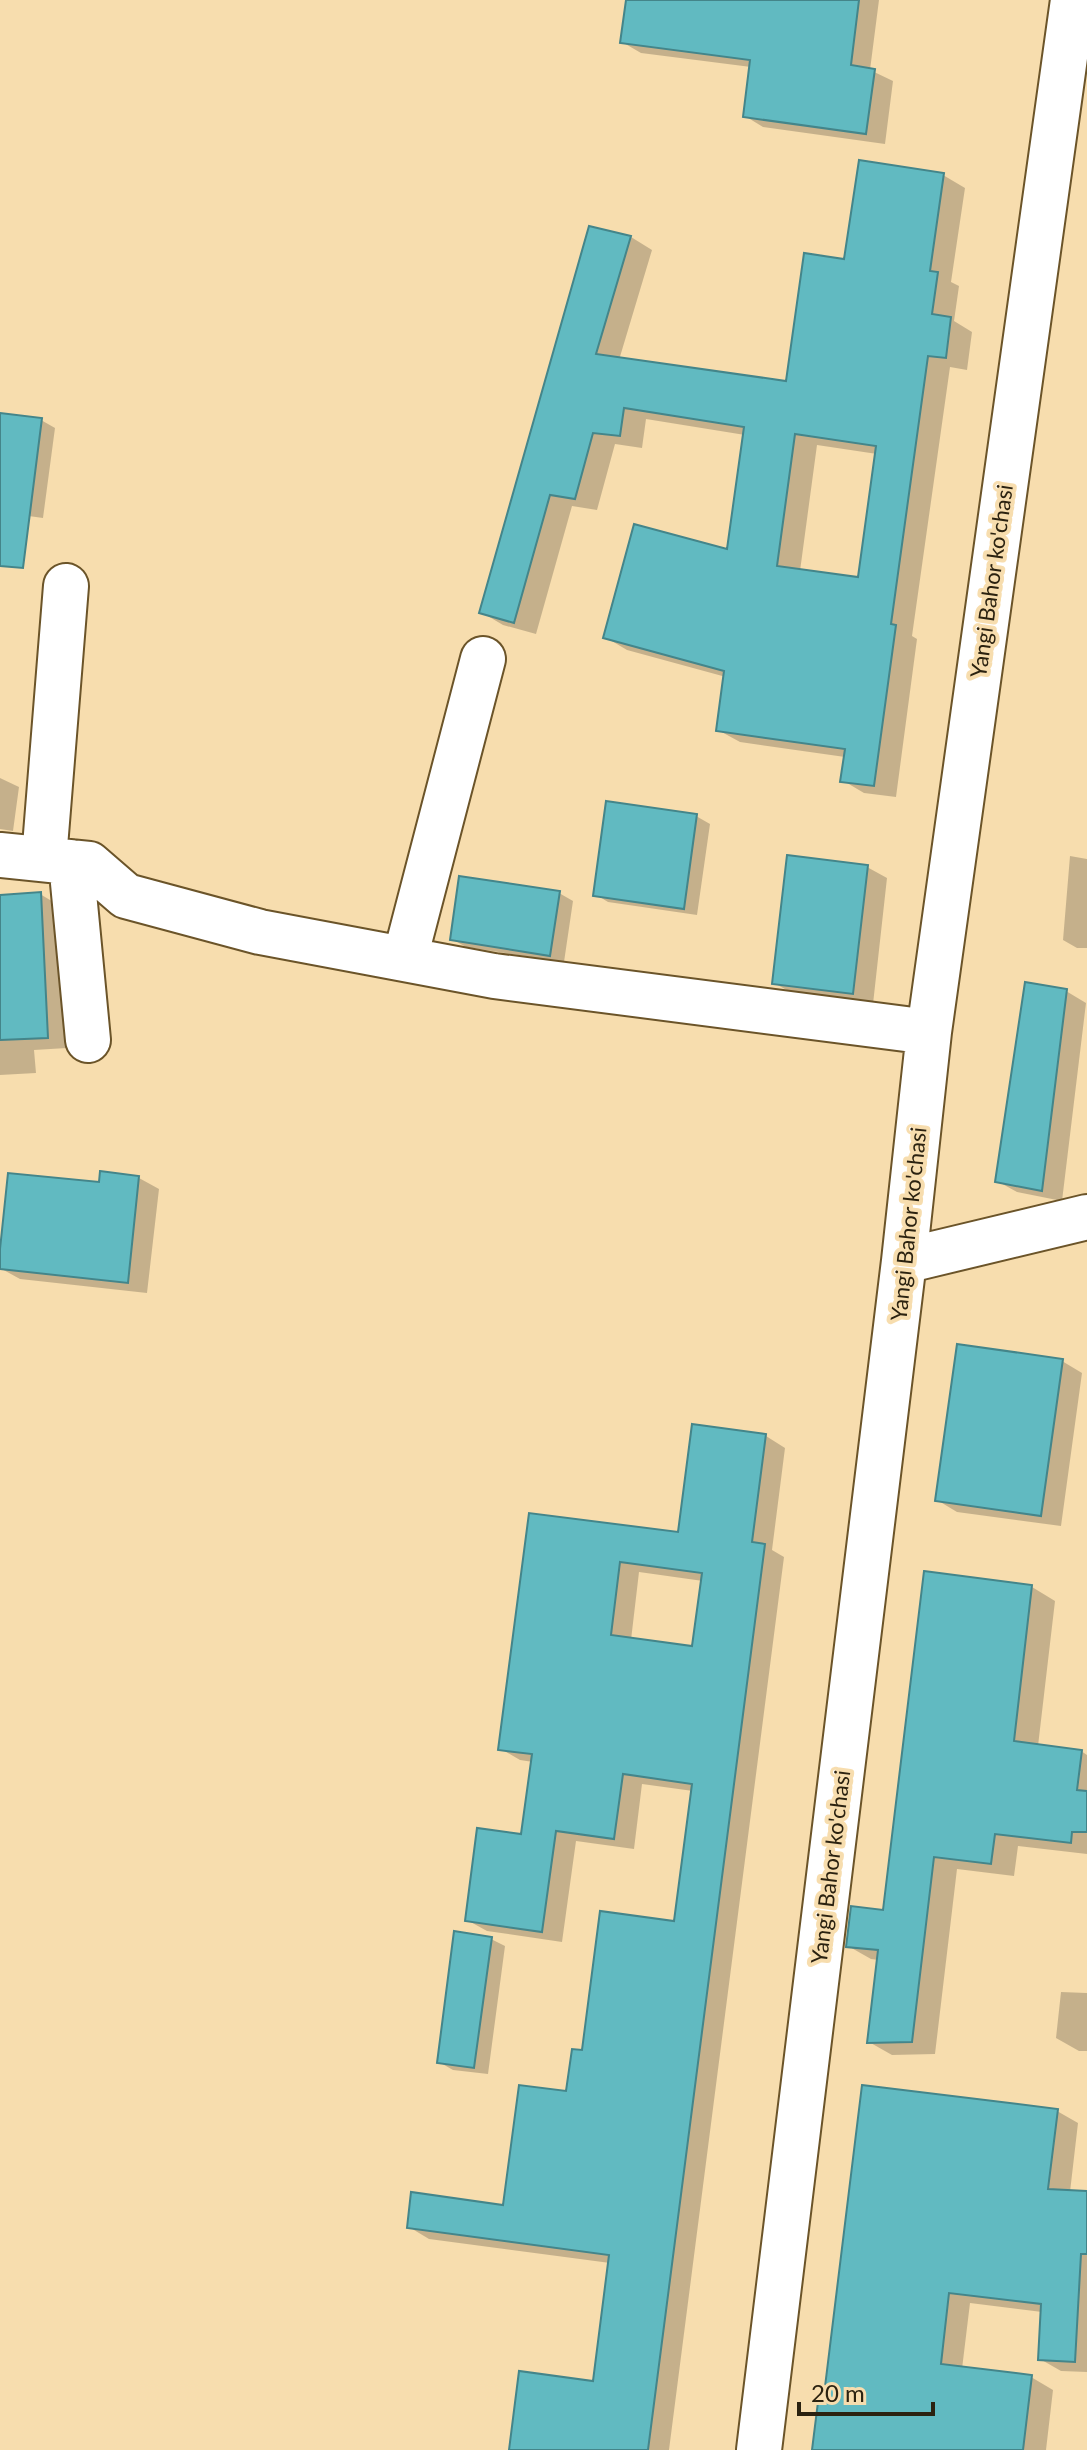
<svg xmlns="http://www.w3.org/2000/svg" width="1087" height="2450" font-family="Lato,sans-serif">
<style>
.shadow{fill:#0003;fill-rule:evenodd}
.building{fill:#61bac1;stroke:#44858a;stroke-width:2;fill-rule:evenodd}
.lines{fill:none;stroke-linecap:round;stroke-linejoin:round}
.minor-casing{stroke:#6b5429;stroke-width:48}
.minor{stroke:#fff;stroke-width:44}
.labels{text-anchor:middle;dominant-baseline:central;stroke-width:8;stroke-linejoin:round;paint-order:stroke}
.street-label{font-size:22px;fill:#2b2210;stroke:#f7ddae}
</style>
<rect width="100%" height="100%" fill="#f7ddae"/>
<path class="shadow" d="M 628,0 L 879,0 L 870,70 L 893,81 L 885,144 L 763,127 L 745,116 L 751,67 L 641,53 L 622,42 Z
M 943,175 L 965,188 L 951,282 L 959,286 L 954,321 L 972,332 L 967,370 L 950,367 L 912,636 L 917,639 L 896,797 L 864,793 L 842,780 L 845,757 L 740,742 L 718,730 L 726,677 L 627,650 L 605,637 L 728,552 L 745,435 L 646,419 L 642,448 L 615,444 L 597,510 L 572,506 L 536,634 L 503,625 L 481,612 L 631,237 L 652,250 L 619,360 L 788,383 L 846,261 ZM 817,445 L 877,454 L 860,580 L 800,571 Z
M 0,415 L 41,420 L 55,428 L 43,518 L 0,512 Z
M 0,778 L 19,787 L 13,831 L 0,829 Z
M 696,816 L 710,824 L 697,915 L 608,902 L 595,894 Z
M 1070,856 L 1087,859 L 1087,948 L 1077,948 L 1063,940 Z
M 867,867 L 887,878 L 873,1004 L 794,994 L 774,983 Z
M 559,893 L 573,901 L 564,962 L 466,947 L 452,939 Z
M 40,894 L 60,906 L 67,1048 L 34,1050 L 36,1073 L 0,1075 L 0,897 Z
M 1066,991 L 1086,1003 L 1062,1201 L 1017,1192 L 997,1181 Z
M 139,1178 L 159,1189 L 147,1293 L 20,1279 L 0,1268 L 101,1184 Z
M 1062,1361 L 1082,1373 L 1061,1526 L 957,1512 L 937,1500 Z
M 766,1436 L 785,1448 L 772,1550 L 784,1557 L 669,2450 L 511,2450 L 595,2383 L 610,2263 L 429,2239 L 409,2227 L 505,2207 L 568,2094 L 584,2052 L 676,1923 L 693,1791 L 642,1784 L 634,1849 L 576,1841 L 562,1942 L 487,1931 L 467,1920 L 523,1837 L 533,1762 L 520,1760 L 501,1749 L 531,1515 L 679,1535 ZM 639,1572 L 703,1581 L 694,1648 L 631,1640 Z
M 1032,1587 L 1055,1601 L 1038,1746 L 1081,1751 L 1087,1755 L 1087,1854 L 1018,1846 L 1014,1876 L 957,1869 L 935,2054 L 892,2055 L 869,2042 L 879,1960 L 871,1959 L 848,1946 L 885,1912 Z
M 491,1939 L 505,1946 L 488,2074 L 453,2070 L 439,2062 Z
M 1061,1992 L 1087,1993 L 1087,2051 L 1079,2051 L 1056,2038 Z
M 1057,2111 L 1078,2123 L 1070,2192 L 1087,2193 L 1087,2372 L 1061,2371 L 1040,2359 L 1042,2312 L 970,2303 L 962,2369 L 1031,2377 L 1053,2390 L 1046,2450 L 814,2450 L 825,2405 Z"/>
<path class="building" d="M 626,0 L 859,0 L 851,65 L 875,69 L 866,134 L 743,117 L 750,60 L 620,43 Z
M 859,160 L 944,173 L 930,271 L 938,272 L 932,314 L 951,317 L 946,358 L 928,356 L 891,624 L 896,625 L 874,786 L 840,782 L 845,749 L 716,731 L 724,671 L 603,638 L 634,524 L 727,549 L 744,427 L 624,408 L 620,436 L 593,433 L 575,499 L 550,495 L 514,623 L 479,613 L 589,226 L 631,236 L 596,354 L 786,381 L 804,253 L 844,259 ZM 795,434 L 876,446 L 858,577 L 777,566 Z
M 0,413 L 42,418 L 23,568 L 0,566 Z
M 606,801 L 697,814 L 684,909 L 593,896 Z
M 787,855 L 868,865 L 853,994 L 772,984 Z
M 459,876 L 560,891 L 550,956 L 450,940 Z
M 41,892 L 48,1038 L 0,1040 L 0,895 Z
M 1025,982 L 1067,989 L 1042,1191 L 995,1182 Z
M 100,1171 L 139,1176 L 128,1283 L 0,1269 L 0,1249 L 8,1173 L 99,1182 Z
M 957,1344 L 1063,1359 L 1041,1516 L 935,1501 Z
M 692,1424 L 766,1434 L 752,1542 L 765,1544 L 648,2450 L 509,2450 L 519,2371 L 593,2381 L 609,2255 L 407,2228 L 411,2192 L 503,2205 L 519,2085 L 566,2091 L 572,2049 L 582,2050 L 600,1911 L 674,1921 L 692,1784 L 623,1774 L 614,1839 L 556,1831 L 542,1932 L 465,1921 L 477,1828 L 521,1834 L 532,1754 L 498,1750 L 529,1513 L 678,1532 ZM 620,1562 L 702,1573 L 692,1646 L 611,1635 Z
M 924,1571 L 1032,1585 L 1014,1741 L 1082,1750 L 1077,1790 L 1087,1791 L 1087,1832 L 1072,1832 L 1071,1843 L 995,1834 L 991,1864 L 934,1857 L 912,2042 L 867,2043 L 878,1950 L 846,1947 L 851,1906 L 883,1910 Z
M 454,1931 L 492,1937 L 474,2068 L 437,2063 Z
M 862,2085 L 1058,2109 L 1048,2189 L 1087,2191 L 1087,2254 L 1081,2254 L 1075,2362 L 1038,2360 L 1041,2304 L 949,2293 L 941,2364 L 1032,2375 L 1023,2450 L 812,2450 L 818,2402 L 823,2403 Z"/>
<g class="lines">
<g class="minor-casing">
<path id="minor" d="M 0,855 L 89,864 L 126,896 L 260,932 L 494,976 L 929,1032
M 44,859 L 66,586
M 71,862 L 88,1040
M 405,958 L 483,659
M 904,1261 L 1087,1217
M 759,2450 L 904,1261 L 929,1032 L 1073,0"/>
</g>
<use href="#minor" class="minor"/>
</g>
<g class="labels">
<g class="street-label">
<text transform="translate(991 581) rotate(-82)">Yangi Bahor ko'chasi</text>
<text transform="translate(908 1224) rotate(-84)">Yangi Bahor ko'chasi</text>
<text transform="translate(830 1867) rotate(-83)">Yangi Bahor ko'chasi</text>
</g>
</g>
<path d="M799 2402v12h134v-12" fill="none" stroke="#2b2210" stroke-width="4"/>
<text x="811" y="2402" font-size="24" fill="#2b2210" stroke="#f7ddae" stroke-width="6" paint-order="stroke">20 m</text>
</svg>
